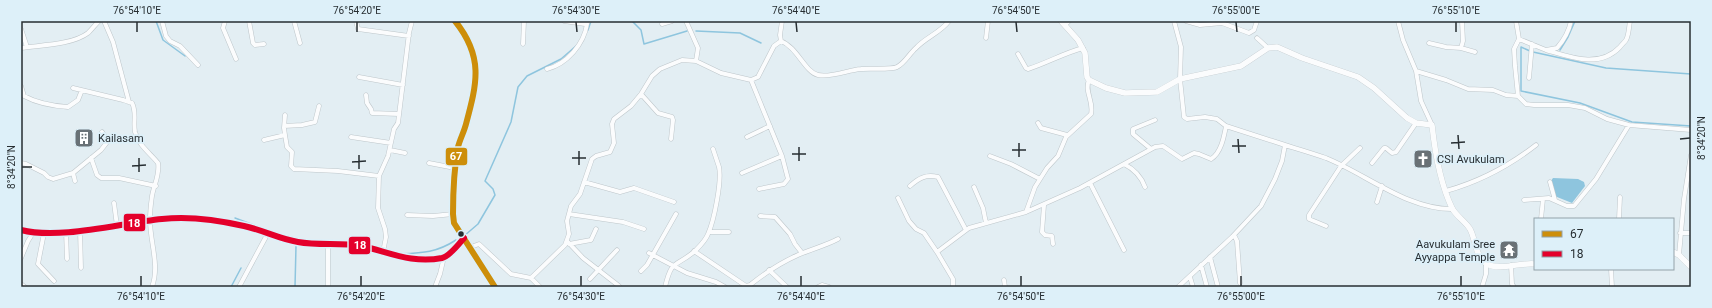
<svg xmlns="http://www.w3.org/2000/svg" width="1712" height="308" font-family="Roboto,sans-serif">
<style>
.water{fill:#8ec5de}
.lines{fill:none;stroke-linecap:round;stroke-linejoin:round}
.stream{stroke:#8ec5de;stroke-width:1.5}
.street-casing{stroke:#bec6ca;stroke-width:5}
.secondary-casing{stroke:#bec6ca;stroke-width:6}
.street{stroke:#fbfcfd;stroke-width:4}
.secondary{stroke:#fbfcfd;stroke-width:5.5}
.bus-1-casing{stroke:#ddf0f9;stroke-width:9}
.bus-2-casing{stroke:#ddf0f9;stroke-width:9}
.bus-1{stroke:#cd8e0a;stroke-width:6}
.bus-2{stroke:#e4002b;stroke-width:6}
.ticks{fill:none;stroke:#272e32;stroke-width:1.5}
.bus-dot{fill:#272e32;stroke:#ddf0f9;stroke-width:1.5}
.labels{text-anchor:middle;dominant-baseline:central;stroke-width:3.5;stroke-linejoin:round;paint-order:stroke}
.poi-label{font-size:11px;fill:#272e32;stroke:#ddf0f9;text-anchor:start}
.line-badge{stroke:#ddf0f9;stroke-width:1.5}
.badge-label{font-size:11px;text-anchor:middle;font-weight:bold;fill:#fff}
.neatline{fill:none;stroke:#272e32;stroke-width:1.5}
.ticks-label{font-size:10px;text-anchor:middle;fill:#272e32}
</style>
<rect width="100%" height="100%" fill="#e3eef3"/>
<path class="water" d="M 1553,178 L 1578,179 L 1584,182 L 1585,186 L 1572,203 L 1552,195 L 1551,181 Z"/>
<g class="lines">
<path class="stream" d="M 156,21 L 163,40 L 185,56
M 632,21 L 641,30 L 644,44 L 687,31
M 588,30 L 591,21
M 696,31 L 740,33 L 761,43
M 1560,50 L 1568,37 L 1575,21
M 1530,51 L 1521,47 L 1521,91 L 1580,103 L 1632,122 L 1691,126
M 1533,52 L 1606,68 L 1691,74
M 235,218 L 267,230
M 282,235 L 307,241
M 464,236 L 478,224 L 495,195 L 493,189 L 485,181 L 511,122 L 518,87 L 527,76 L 561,59 L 576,46
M 317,241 L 339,242
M 398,254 C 422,253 436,253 456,240
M 231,287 L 241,268
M 295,287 L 296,246"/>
<g class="street-casing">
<path id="street" d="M 104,21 L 113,42 L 129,102
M 162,21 L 166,36 L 170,41 L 180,46 L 198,65
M 225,21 L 223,28 L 236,59
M 249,21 L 253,43 L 255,45 L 264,44
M 294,21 L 300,43
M 356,21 L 358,29 L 409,36
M 564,21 L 585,24 L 589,21
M 686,21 L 698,48 L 696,61
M 1174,21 L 1181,47 L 1180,79 L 1184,117 L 1187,119 L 1205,117 L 1217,119 L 1226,126 L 1285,145 L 1282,161 L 1275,179 L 1261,206 L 1232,237 L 1178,287
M 1186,21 L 1200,25 L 1222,23 L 1249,33 L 1254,30 L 1257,21
M 1398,21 L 1403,40 L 1416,71 L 1421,101 L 1432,125
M 1516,21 L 1519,39 L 1514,49 L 1515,66 L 1518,96 L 1526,104 L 1534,105 L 1568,105 L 1585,108 L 1607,119 L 1629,125 L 1691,130
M 662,24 L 672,21
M 1065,25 L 1069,21
M 21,29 L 27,47
M 986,38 L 988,21
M 1257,38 L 1268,48
M 1519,39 L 1546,50 L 1557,48 C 1564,40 1569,31 1571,21
M 781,41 C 797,47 805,72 818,75 C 831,78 848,70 861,69 C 868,68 892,70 897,67 C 905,63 909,54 916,48 C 926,37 940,33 949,21
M 1429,43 L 1446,47 L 1461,48 L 1463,41 L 1462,21
M 523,44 L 524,21
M 21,48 C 40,45 72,45 88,33 C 92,29 95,25 99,21
M 1461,48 L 1475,52
M 1546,50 C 1570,57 1599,69 1620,47 C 1621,45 1625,42 1626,40 C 1629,35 1629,26 1630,21
M 1018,54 L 1026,68 L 1028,69 C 1047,63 1064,53 1083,48
M 547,69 C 567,64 584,44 587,24
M 1416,71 L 1446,80 L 1468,89 L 1493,90 L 1506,95 L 1518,96
M 359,77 L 403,85
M 1529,78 L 1532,44
M 751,80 L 782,156 L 788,179 L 784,184 L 759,189
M 21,86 L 24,96 C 37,103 53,106 68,107 L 78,100 L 82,90
M 73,88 L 123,100 L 132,103 C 137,112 133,122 135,132 C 139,146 150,153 158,163 C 160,175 154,184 152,196 C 151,203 150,212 150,220 C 150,243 160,265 152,287
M 641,94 L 658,113 L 672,117 L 673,120 L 671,139
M 366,95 L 367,103 L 371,109 L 372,113 L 399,114
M 1038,123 L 1041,128 L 1067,135
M 284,126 L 302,125 L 315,122 L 319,106
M 285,135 L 284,128 L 285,115
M 351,137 L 391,143
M 747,137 L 770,126
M 264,140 L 285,135 L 287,147 L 292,152 L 291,166 L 294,169 L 338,171 L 379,176
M 1285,145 C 1298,149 1312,153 1326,158 C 1366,174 1408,210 1453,209
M 1151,149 L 1133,134 L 1133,129 L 1155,120
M 390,150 L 405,153
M 990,156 L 1011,164 L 1040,179
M 91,158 L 97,175 L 101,178 L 119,178 L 156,186
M 21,163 L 26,164 L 44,173 L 48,177 L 53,179 L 73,173 L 101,150 L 108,141 L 102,132
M 429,163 L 455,168
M 1372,163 L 1384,148 L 1386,148 L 1392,153 L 1396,152 L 1416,123
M 1124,164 C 1134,169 1141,176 1145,187
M 73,173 L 75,181
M 742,173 L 782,156
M 584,182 L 620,192 L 634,188 L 674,202
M 1550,182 L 1555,200
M 1090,183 L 1124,250
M 910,186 C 919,178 926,174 938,177 L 966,230
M 974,187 L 983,208 L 986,223
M 1446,191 C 1478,182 1509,166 1536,145
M 898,198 L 909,221 L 916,229 L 924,233 L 937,252
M 1524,200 L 1549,198 L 1567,206 L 1574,206 L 1596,179 L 1629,125
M 1377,202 L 1382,186
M 114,203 L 117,226
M 1044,205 L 1042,232 L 1045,235 L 1052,236 L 1053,244
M 1026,212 L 1080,188 L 1155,147 L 1163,146 L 1182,159 L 1194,153 L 1199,154 L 1211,159 C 1221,153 1224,137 1226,126
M 569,214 L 623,222 L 644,229
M 407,215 L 433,216 L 453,214
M 760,216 L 775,217 L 790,234 L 795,244 L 802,253
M 1541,219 L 1543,199
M 1619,219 L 1620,197
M 1326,226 L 1309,219 L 1309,215 L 1341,166 L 1360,148
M 80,230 L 81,268
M 66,231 L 67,259
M 709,232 L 729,232
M 44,233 L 38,264 L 54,281
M 1680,233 L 1691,233
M 1234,235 L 1237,241 L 1240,283
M 567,241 L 583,258 L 619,286
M 328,243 L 328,287
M 569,244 L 591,240 L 596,229
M 471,247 L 479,244 L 511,274 L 531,278
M 694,251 L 746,286 L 750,285 C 765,273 780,263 798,255 C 811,249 825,246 838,239
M 383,252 L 386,237 L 385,229 L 378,208 L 379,176 L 388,156 L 394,129 L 398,123 L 409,33 L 412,21
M 649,253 L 687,273 L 716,282 L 725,287
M 1679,255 L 1684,199 L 1691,155
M 1210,257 L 1218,287
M 21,258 L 28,241 L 33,233
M 1201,265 L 1207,287
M 1511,265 L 1512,284 L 1514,287
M 1611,269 L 1612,287
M 769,270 L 787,287
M 641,271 L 647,265 L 676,214
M 1190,277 L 1193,287
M 531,278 L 565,245 L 569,234 L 567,221 L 571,206 L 580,194 L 592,159 L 596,156 L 610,152 L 614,143 L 612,124 L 614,119 L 631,106 L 641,94 L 652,76 L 660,69 L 682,60 L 696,61 L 721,73 L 751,80 L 758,77 L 774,46 L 781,41 L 780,35 L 782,21
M 531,278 L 540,287
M 590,279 L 617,250
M 1004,280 L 1005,287
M 21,284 L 25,287
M 239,287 L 268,233
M 435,287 L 440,274 L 444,257
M 665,287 C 672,258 675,268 695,251 C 699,247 706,240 708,234 C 714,221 722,181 719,167 C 717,161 715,155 713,149
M 818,287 L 822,285 L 829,287
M 953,287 L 953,279 L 937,252 L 969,228 L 1026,212 L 1035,187 L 1047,168 L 1058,156 L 1066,137 L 1091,114 C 1094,101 1084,92 1089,80
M 1482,287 L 1486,274 L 1486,264"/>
</g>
<g class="secondary-casing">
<path id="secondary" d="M 455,21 C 484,57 477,83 466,124 C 464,132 460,139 458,147 C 454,169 453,192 453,214 L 454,223 L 495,287
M 1061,21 L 1078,40 L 1085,53 L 1087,77 L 1089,80 L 1106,88 L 1125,93 L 1157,92 L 1180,79 L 1241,66 L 1268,48 L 1277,47 L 1302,58 L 1358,77 L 1374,88 L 1407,118 L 1416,123 L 1432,125 C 1435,153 1440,183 1452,208 C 1456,216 1465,221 1470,229 C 1476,240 1475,257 1487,264 C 1499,271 1522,262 1535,264
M 21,230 C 61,240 120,223 162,219 C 188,216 218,220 244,226 C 263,230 279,239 298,242 C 319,246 341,242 362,246 C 389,252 412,264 442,258 C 450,256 459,244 464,238
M 1673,252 L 1679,255 L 1691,267"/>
</g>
<use href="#street" class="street"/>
<use href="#secondary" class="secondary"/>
<g class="bus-1-casing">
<path id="bus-1" d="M 455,21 C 484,57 477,83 466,124 C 464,132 460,139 458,147 C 454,169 453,192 453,214 L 454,223 L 495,287"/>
</g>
<g class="bus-2-casing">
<path id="bus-2" d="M 21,230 C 61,240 120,223 162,219 C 188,216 218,220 244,226 C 263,230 279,239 298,242 C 319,246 341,242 362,246 C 389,252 412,264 442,258 C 450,256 459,244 464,238"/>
</g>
<use href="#bus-1" class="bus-1"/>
<use href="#bus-2" class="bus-2"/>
</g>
<path class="ticks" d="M 137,22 L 137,32M 357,22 L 357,32M 576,22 L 577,32M 796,22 L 797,32M 1016,22 L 1017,32M 1236,22 L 1237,32M 1456,22 L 1456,32M 1458,135 L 1459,149M 1238,139 L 1239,153M 1680,139 L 1690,138M 1019,143 L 1019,157M 1451,143 L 1465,142M 1232,146 L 1246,146M 799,147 L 799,161M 1012,150 L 1026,150M 579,151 L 579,165M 792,154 L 806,154M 359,155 L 359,169M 139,158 L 139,172M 572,158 L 586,158M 352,162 L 366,161M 132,166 L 146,165M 22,167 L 32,167M 141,276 L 141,286M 361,276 L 361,286M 581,276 L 581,286M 801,276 L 801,286M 1021,276 L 1021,286M 1241,276 L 1241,286M 1461,276 L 1461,286"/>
<defs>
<g id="building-square" transform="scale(1)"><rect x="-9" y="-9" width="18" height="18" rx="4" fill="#697176" stroke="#ddf0f9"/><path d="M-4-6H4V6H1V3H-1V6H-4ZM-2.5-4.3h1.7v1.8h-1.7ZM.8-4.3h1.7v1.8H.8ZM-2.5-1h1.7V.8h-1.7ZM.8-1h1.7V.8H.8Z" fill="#fff"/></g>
<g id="church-square" transform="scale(1)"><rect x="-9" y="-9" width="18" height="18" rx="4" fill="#697176" stroke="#ddf0f9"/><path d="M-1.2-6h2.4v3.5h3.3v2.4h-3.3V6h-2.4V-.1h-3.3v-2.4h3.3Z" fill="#fff"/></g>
<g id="temple-square" transform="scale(1)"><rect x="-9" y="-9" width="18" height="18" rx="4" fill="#697176" stroke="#ddf0f9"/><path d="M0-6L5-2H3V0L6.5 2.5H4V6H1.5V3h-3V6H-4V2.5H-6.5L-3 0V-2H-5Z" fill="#fff"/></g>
</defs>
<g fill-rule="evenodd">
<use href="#building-square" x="84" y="138"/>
<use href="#church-square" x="1423" y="159"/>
<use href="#temple-square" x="1509" y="250"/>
</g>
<circle class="bus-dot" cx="461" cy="234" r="3.5"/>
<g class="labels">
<g class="poi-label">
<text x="98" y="138">Kailasam</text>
<text x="1437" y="159">CSI Avukulam</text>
<text x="1495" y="244" text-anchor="end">Aavukulam Sree<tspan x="1495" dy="13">Ayyappa Temple</tspan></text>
</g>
</g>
<g class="line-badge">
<rect x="445" y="147" width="23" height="19" rx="4" fill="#cd8e0a"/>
<rect x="123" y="213" width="23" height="19" rx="4" fill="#e4002b"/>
<rect x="348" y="236" width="23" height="19" rx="4" fill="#e4002b"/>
</g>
<g class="badge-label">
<text x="456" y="160">67</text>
<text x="134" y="227">18</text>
<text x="360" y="249">18</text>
</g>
<rect width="1712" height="308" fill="none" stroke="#ddf0f9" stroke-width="44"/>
<rect x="1534" y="218" width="140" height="52" fill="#ddf0f9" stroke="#94a2a9"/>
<rect x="1542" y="231" width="20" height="6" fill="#cd8e0a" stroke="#94a2a9"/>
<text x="1570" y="238" font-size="12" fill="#272e32">67</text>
<rect x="1542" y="251" width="20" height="6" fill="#e4002b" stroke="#94a2a9"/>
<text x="1570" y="258" font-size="12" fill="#272e32">18</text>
<rect x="22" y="22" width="1668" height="264" class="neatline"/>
<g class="ticks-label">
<text x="137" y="14">76°54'10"E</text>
<text x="357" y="14">76°54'20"E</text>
<text x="576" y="14">76°54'30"E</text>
<text x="796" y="14">76°54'40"E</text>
<text x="1016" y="14">76°54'50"E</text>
<text x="1236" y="14">76°55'00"E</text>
<text x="1456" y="14">76°55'10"E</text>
<text transform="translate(1701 138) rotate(-90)" y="4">8°34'20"N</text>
<text transform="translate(11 167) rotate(-90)" y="4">8°34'20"N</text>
<text x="141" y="300">76°54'10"E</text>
<text x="361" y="300">76°54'20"E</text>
<text x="581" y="300">76°54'30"E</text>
<text x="801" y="300">76°54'40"E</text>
<text x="1021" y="300">76°54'50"E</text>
<text x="1241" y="300">76°55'00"E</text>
<text x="1461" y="300">76°55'10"E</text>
</g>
</svg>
